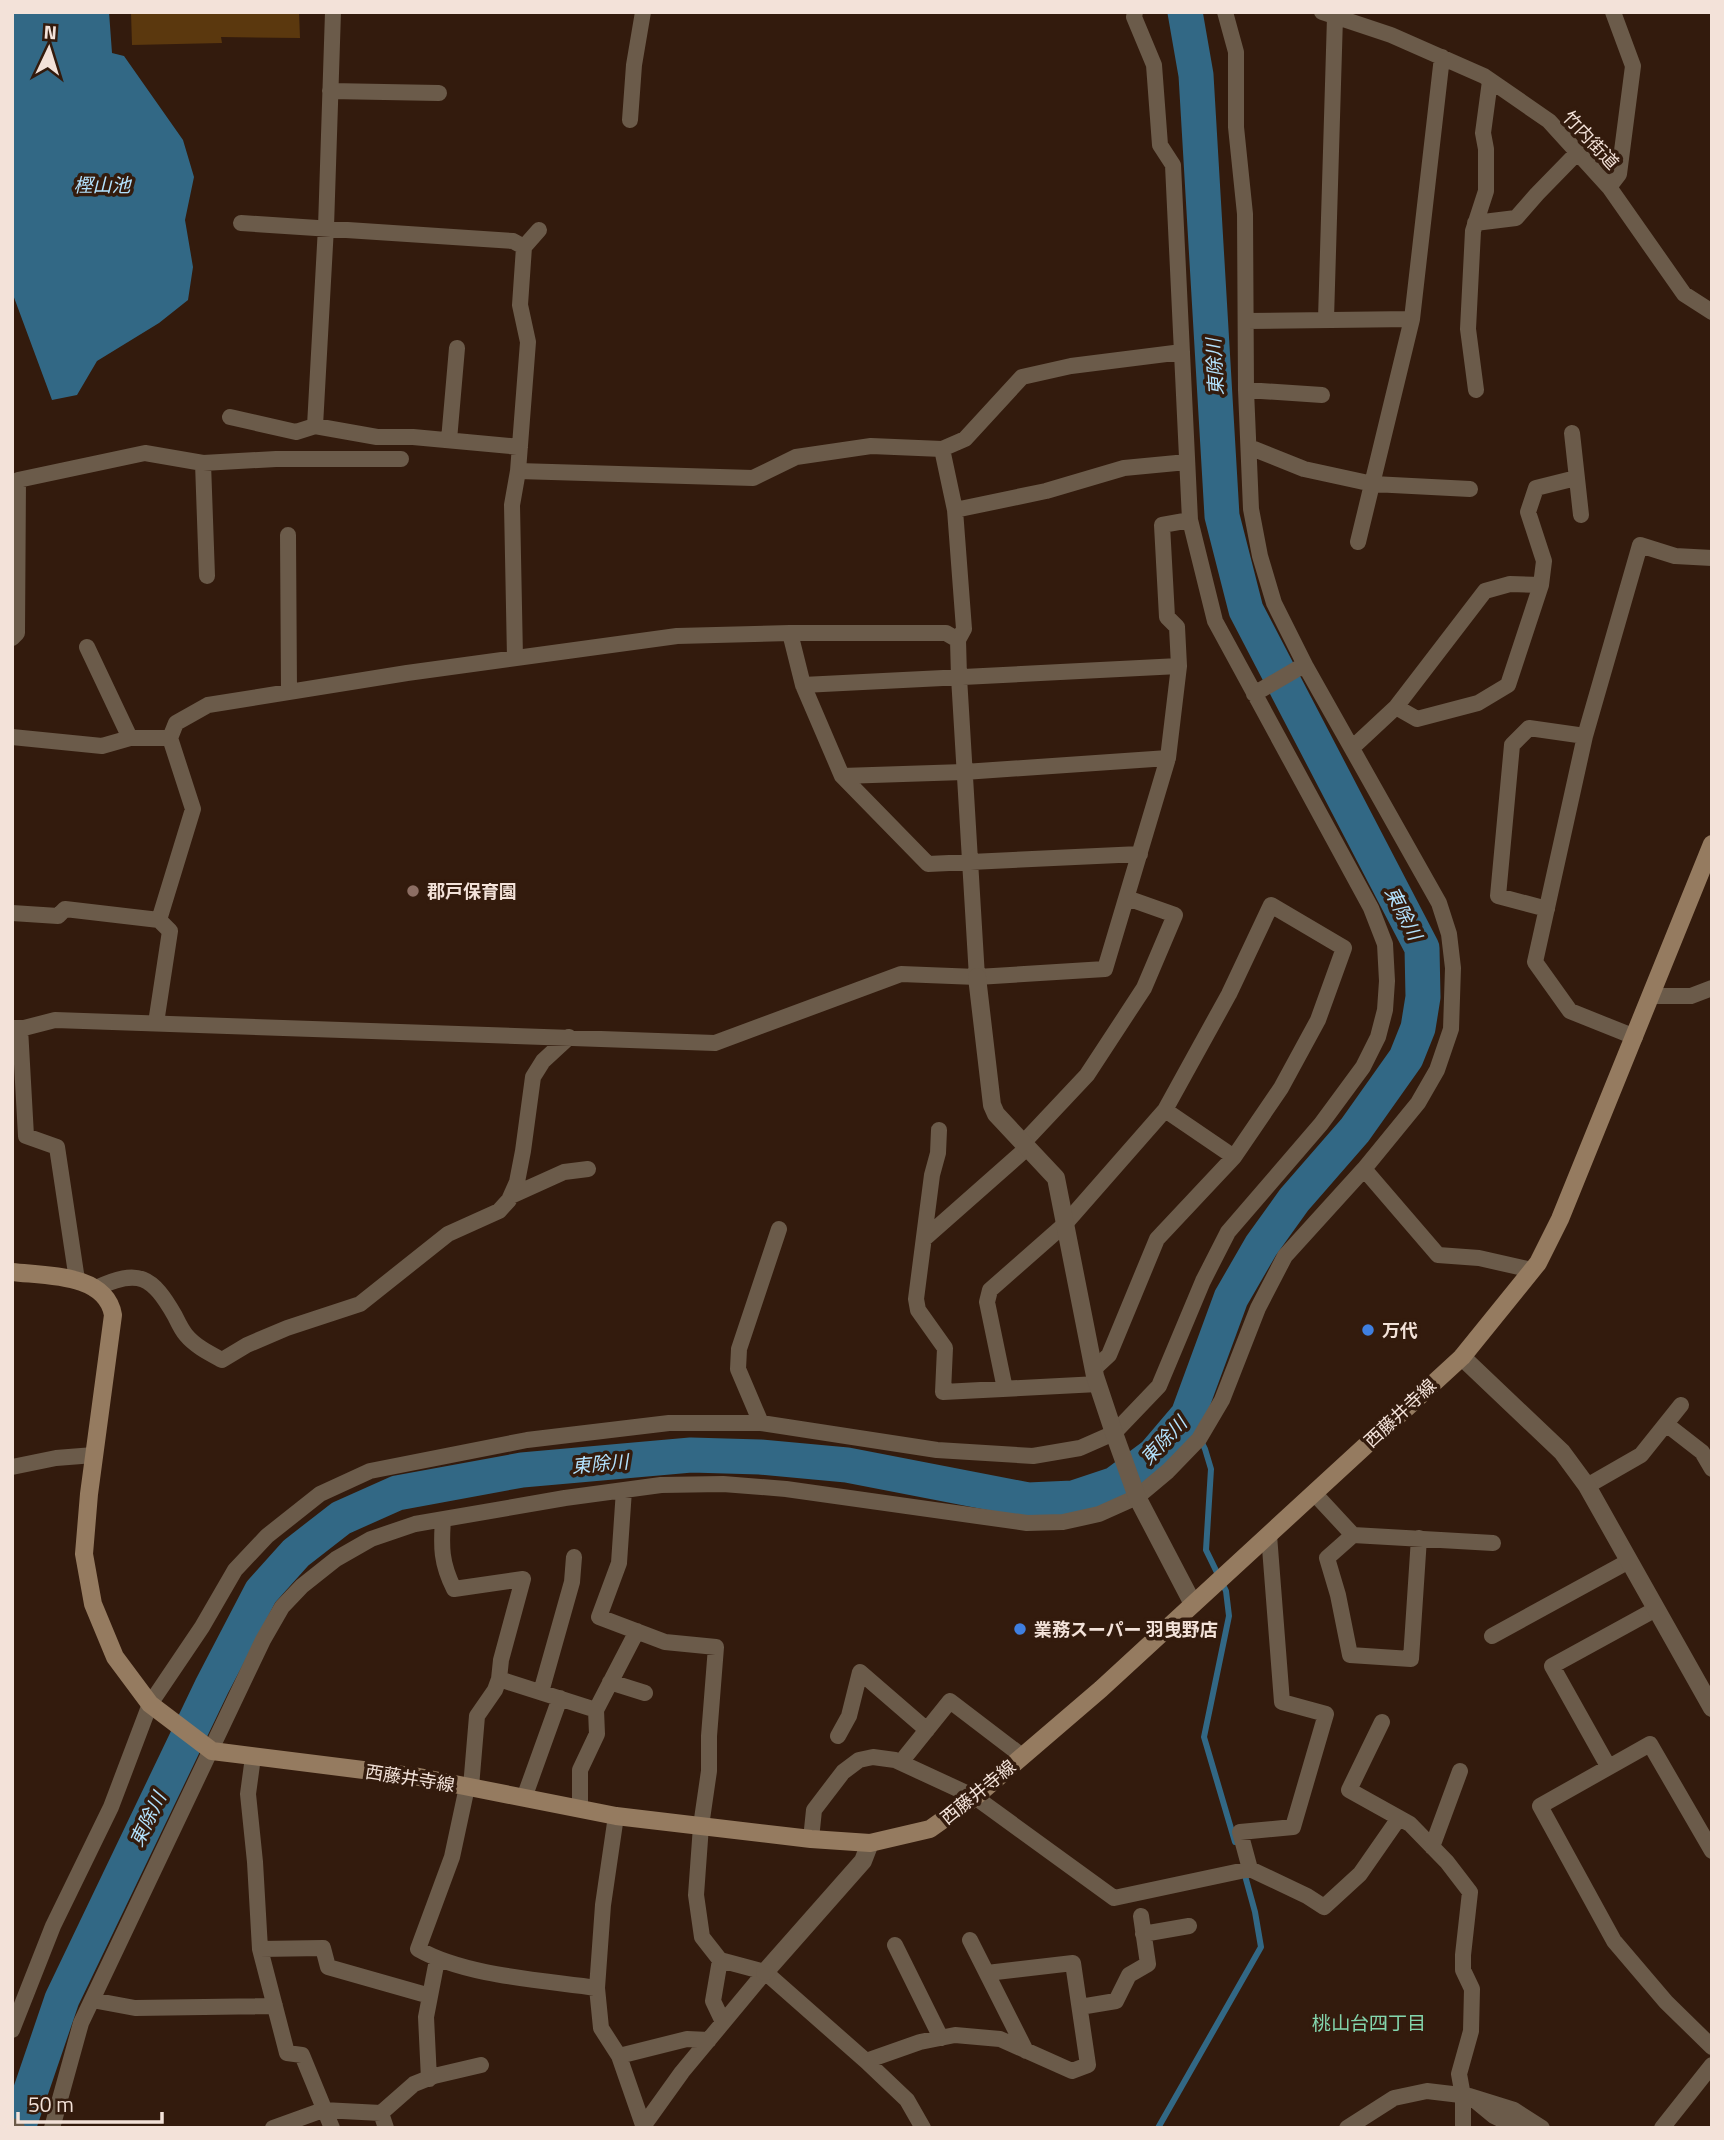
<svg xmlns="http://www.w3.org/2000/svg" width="1724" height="2140" font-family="'Titillium Web','Noto Sans JP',sans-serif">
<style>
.water{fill:#326885}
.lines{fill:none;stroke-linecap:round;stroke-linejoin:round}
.stream{stroke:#326885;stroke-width:6}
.river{stroke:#326885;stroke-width:35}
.building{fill:#5b380e}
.minor{stroke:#6b5b4a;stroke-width:16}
.tertiary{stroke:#6b5b4a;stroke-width:18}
.secondary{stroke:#957b60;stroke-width:18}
.education-dot{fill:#8d6e63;stroke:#331b0d;stroke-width:2.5}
.shop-dot{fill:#3f7fe0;stroke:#331b0d;stroke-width:2.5}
.labels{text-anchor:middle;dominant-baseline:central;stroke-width:7;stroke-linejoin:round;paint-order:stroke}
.street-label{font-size:18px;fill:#f3e2d9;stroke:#331b0d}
.poi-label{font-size:18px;font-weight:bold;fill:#f3e2d9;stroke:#331b0d;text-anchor:start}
.water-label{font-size:19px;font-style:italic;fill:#b3e2fe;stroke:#331b0d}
.neighbourhood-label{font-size:19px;fill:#84d6ad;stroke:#331b0d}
</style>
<rect width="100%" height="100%" fill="#331b0d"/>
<path class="water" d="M 12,12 L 109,12 L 112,53 L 124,56 L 183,140 L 194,177 L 185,220 L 193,267 L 188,300 L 159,323 L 97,361 L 77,395 L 52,400 L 12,292 L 12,171 L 14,168 L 12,163 Z"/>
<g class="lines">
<path class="stream" d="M 1188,1415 L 1205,1449 L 1211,1469 L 1206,1550 L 1226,1591 L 1229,1616 L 1204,1737 L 1235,1842
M 1158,2128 L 1261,1947 L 1255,1912 L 1244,1872"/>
<path class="river" d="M 18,2128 L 62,1999 L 212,1686 L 261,1592 L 296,1553 L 341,1518 L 397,1493 L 522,1470 L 691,1455 L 760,1457 L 847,1465 L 1028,1500 L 1073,1498 L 1115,1484 L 1154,1455 L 1188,1415 L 1231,1298 L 1261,1246 L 1294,1200 L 1355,1130 L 1406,1058 L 1418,1028 L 1423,997 L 1422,948 L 1246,610 L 1222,516 L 1196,75 L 1185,12"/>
</g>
<path class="building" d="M 131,12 L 299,12 L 300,38 L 221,37 L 222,43 L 132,45 Z"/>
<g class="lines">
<path class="minor" d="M 1322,12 L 1391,35 L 1484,76 L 1549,121 L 1609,187 L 1684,294 L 1712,312
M 330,91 L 439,93
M 630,120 L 634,65 L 643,12
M 1609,187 L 1619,174 L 1633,66 L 1613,12
M 241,223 L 513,241 L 524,247
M 1475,223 L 1516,218 L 1537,194 L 1577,153
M 1326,319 L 1335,17
M 1246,321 L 1412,319
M 1246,390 L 1322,395
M 1476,390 L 1468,329 L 1473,231 L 1486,191 L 1486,149 L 1483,133 L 1490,81
M 230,417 L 296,432 L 315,426 L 377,437 L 413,437 L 520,447
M 315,426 L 326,227 L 333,12
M 1572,433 L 1581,515
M 449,440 L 457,348
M 1249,447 L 1304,469 L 1373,484 L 1470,489
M 942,449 L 955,510 L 964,629 L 958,640 L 959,677 L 977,977
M 203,463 L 207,576
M 518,471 L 753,478 L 796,457 L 871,446 L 942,449 L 965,439 L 1022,377 L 1071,366 L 1182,352
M 955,510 L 1046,491 L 1124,468 L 1187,462
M 288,535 L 289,691
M 1358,542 L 1412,319 L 1442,57
M 790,633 L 803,685 L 842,776 L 928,864 L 1140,854
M 12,638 L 17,633 L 18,480 L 145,453 L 203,463 L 276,459 L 401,459
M 87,647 L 130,738
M 515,658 L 512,505 L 518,471 L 528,342 L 520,305 L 524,247 L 539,230
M 1179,666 L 1177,627 L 1167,617 L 1162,525 L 1190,520
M 1254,694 L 1297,669 L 1306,667
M 1396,707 L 1417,719 L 1478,703 L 1508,685 L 1541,585 L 1544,561 L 1528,512 L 1536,488 L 1576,478
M 12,737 L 102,746 L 130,738 L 170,738 L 176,723 L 208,705 L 407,673 L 677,636 L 790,633 L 946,633 L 958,640
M 1352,748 L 1396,707 L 1485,591 L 1510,584 L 1541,585
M 842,776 L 964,772 L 1168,758
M 1547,909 L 1498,896 L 1512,745 L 1529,728 L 1585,736
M 12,913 L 58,916 L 65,909 L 159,920 L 170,931 L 156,1023
M 159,920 L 193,809 L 170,738
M 1651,996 L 1691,996 L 1712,988
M 12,1028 L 24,1028 L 55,1020 L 715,1043 L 901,974 L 977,977 L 1105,969 L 1168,758 L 1179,666 L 803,685
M 20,1028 L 26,1136 L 57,1147 L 77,1280
M 1635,1037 L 1570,1011 L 1535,962 L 1585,736 L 1640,545 L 1675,556 L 1712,558
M 1165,1110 L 1234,1157
M 939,1130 L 938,1153 L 932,1175 L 916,1299 L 918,1310 L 945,1348 L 943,1392 L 1098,1384
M 1023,1143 L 1087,1075 L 1144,988 L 1175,915 L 1127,898
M 1364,1169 L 1438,1255 L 1479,1258 L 1532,1270
M 511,1196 L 564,1172 L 588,1169
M 924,1239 L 1027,1148
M 96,1288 C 139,1268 152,1276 175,1316 C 178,1322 181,1329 186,1335 C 195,1346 209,1353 222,1360 L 247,1345 L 287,1328 L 360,1304 L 448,1234 L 499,1211 L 509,1200 L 517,1182 L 523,1151 L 533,1077 L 543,1061 L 569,1037
M 1005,1389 L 987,1302 L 990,1290 L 1065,1224 L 1165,1110 L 1229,994 L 1271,905 L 1344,948 L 1318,1020 L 1281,1088 L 1234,1157 L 1157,1239 L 1109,1355 L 1094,1369
M 761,1423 L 738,1369 L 739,1349 L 779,1229
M 1666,1424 L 1702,1452 L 1712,1469
M 12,1467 L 56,1458 L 94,1455
M 1587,1486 L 1641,1455 L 1681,1405
M 624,1490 L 619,1563 L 599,1617 L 665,1642 L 716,1647 L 709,1736 L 709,1771 L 701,1826 L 696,1895 L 702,1937 L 720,1960 L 765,1972 L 866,2061 L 907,2100 L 923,2128
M 1314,1493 L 1353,1535 L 1493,1543
M 443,1519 C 441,1547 441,1563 454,1589 L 523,1579 L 501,1660 L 499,1679
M 1353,1535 L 1327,1558 L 1338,1595 L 1350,1655 L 1411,1659 L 1419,1538
M 1492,1636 L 1629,1561
M 610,1682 L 645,1693
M 541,1692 L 572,1582 L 574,1557
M 1382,1722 L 1349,1790 L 1410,1824 L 1447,1862 L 1470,1892 L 1463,1955 L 1463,1970 L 1472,1989 L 1471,2031 L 1459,2074 L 1463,2096 L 1463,2128
M 838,1736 L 849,1716 L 860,1672 L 927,1730
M 253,1757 L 248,1794 L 255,1862 L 260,1949 L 287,2053 L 302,2055 L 332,2128
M 901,1762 L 950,1701 L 1022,1756
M 1608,1766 L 1552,1666 L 1656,1609
M 467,1787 L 452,1857 L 418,1949 C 465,1976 542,1980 597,1988
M 471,1787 L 477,1716 L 495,1690 L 499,1679 L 596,1710
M 524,1798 L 560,1698
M 580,1809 L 580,1770 L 597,1734 L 596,1710 L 637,1631
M 616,1816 L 603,1905 L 597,1988 L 601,2028 L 619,2056 L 644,2128
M 811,1839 L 814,1810 L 843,1772 L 859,1760 L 873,1757 L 895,1760 L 975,1797 L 1114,1898 L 1250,1869 L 1307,1896 L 1324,1907 L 1360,1874 L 1399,1818
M 1432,1847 L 1460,1771
M 1712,1851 L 1650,1744 L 1540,1806 L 1614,1941 L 1666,2002 L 1712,2047
M 1250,1869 L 1240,1832 L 1293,1827 L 1326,1714 L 1282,1702 L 1269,1535
M 1143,1934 L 1189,1926
M 970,1940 L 1026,2051
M 895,1945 L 941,2038
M 260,1949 L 323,1948 L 328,1967 L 430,1996
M 720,1960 L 713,2001 L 723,2022
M 92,2000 L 135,2008 L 275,2006
M 1080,2007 L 1116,2001 L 1129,1975 L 1148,1964 L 1141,1916
M 12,2030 L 53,1926 L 111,1807 L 150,1704 L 202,1627 L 235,1570 L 267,1536 L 320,1494 L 370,1471 L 527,1440 L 669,1423 L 761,1423 L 937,1450 L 1033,1456 L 1080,1448 L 1114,1433 L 1159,1386 L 1203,1281 L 1228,1232 L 1321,1124 L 1363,1067 L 1378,1037 L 1385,1010 L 1387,981 L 1385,944 L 1371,908 L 1215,621 L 1190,520 L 1173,165 L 1160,145 L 1154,65 L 1134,17 L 1135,12
M 619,2056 L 687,2039 L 709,2040
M 866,2061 L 920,2042 L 955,2035 L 1000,2039 L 1072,2071 L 1088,2065 L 1073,1963 L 987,1973
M 429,2079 L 426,2017 L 437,1960
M 1477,2102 L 1494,2116 L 1519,2128
M 381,2113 L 414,2084 L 434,2076 L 481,2065
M 644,2125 L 682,2072 L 765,1972
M 12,2126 L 17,2128
M 52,2128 L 81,2023 L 263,1640 L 282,1607 L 302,1586 L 336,1559 L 371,1539 L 415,1524 L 565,1498 L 661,1485 L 723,1484 L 786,1489 L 1027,1523 L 1063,1522 L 1099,1514 L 1137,1497 L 1168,1471 L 1199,1439 L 1222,1400 L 1258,1308 L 1285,1256 L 1364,1169 L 1418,1103 L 1437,1070 L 1451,1029 L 1453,968 L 1449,934 L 1439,903 L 1306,667 L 1274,603 L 1260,556 L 1251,509 L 1246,390 L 1245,214 L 1236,127 L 1236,52 L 1225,12
M 273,2128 L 323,2110 L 381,2113 L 386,2128
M 1347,2128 L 1394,2098 L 1427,2091 L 1469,2096 L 1514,2110 L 1542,2128
M 1662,2128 L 1712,2065"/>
<path class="tertiary" d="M 977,977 L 992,1105 L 996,1114 L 1056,1178 L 1095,1376 L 1114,1433 L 1137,1497 L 1193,1604
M 1462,1357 L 1562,1452 L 1587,1486 L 1712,1708
M 765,1972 L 863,1861 L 870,1843"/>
<path class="secondary" d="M 12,1272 C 45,1276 106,1273 113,1315 L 89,1494 L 84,1554 L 93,1604 L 115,1657 L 150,1704 L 212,1751 L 419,1777 L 616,1816 L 811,1839 L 870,1843 L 930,1829 L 975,1797 L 1101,1689 L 1462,1357 L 1538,1263 L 1560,1219 L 1712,844"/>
</g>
<circle class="education-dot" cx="413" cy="891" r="7"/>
<g class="shop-dot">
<circle cx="1368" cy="1330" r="7"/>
<circle cx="1020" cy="1629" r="7"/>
</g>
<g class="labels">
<g class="street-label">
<text transform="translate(1591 140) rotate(47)">竹内街道</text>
<text transform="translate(1400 1413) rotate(-43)">西藤井寺線</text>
<text transform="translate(410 1778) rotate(9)">西藤井寺線</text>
<text transform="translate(978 1792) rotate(-39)">西藤井寺線</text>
</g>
<g class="poi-label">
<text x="427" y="891">郡戸保育園</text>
<text x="1382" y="1330">万代</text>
<text x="1034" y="1629">業務スーパー 羽曳野店</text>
</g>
<g class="water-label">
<text x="102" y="184">樫山池</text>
<text transform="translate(1214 367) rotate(-93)">東除川</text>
<text transform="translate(1404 913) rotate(63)">東除川</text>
<text transform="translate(1163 1440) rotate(-47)">東除川</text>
<text transform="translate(600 1463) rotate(-5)">東除川</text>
<text transform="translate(147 1819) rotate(-64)">東除川</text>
</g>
<g class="neighbourhood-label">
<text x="1369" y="2022">桃山台四丁目</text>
</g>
</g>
<rect width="1724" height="2140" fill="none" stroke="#f3e2d9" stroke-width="28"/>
<g transform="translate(49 49) rotate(4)" stroke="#331b0d" stroke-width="5" paint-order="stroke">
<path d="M0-5L12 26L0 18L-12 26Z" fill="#f3e2d9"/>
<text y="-10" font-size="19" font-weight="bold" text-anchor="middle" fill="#f3e2d9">N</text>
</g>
<path d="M18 2112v10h144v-10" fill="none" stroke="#f3e2d9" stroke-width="3.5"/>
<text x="28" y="2112" font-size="21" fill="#f3e2d9" stroke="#331b0d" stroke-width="5" paint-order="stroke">50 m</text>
</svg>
